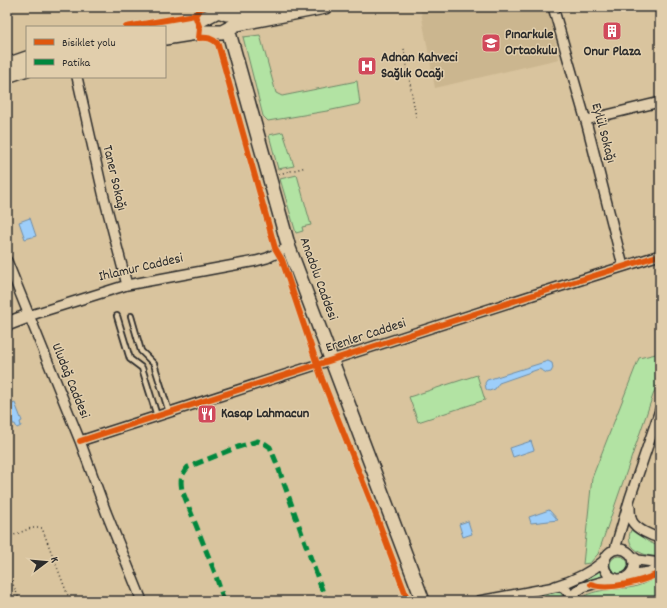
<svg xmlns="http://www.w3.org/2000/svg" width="667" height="608" font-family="Dekko,sans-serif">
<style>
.built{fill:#cbb68f}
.green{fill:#b2e3a3;stroke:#6e8767}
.water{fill:#9dcefa;stroke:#6f8da7}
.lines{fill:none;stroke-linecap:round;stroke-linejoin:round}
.lane-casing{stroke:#2b2b2b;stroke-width:8}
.street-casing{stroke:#2b2b2b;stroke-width:12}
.secondary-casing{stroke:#2b2b2b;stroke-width:16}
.path{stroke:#2b2b2b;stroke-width:1.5;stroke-dasharray:1 3;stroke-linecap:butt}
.lane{stroke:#e1ceac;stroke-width:4.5}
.street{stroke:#e1ceac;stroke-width:9}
.secondary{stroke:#e1ceac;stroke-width:13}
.quiet{stroke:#00873e;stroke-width:5;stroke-dasharray:10 5;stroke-linecap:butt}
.cycleway-casing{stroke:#e1ceac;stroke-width:8}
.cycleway{stroke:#df570e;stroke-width:6}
.labels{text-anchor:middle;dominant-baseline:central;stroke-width:3;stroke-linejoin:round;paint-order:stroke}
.poi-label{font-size:14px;font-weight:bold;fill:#2b2b2b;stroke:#e1ceac;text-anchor:start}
.street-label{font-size:14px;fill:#2b2b2b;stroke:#e1ceac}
</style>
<rect width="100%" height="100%" fill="#d9c49e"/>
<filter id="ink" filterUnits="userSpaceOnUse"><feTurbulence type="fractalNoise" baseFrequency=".025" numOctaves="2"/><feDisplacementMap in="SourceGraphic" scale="8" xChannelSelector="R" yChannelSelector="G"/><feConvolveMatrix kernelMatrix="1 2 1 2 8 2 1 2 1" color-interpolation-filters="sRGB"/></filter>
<g filter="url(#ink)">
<path class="built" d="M 420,7 L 548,7 L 559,59 L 435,88 Z"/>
<path class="green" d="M 260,35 L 276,93 L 282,96 L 357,81 L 360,104 L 327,111 L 268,121 L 263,116 L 243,37 Z
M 283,132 L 294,166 L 278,169 L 269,135 Z
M 297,175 L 311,225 L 302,227 L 303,231 L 296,233 L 280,179 Z
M 660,353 L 660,375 L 598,554 L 590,563 L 583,564 L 592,478 L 639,358 Z
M 477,375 L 485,400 L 418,422 L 409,397 Z
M 631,530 L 649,542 L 660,547 L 660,556 C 645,558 623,548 631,530 Z
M610 565a9 9 0 1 1 18 0a9 9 0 1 1-18 0Z
M 601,568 L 604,579 L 588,580 L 587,578 Z
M 660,576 L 660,601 L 580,601 C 587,588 620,590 634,587 C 643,585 652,579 660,576 Z
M 557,592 L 561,593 L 565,601 L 516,601 Z"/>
<path class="water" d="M 30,218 L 36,236 L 25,239 L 19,222 Z
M 548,361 L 552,363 L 553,368 L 551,372 L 547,373 L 539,369 L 499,383 L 495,389 L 489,391 L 486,389 L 485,383 L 487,380 Z
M 15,403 L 22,421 L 20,422 L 21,426 L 17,428 L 15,424 L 13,424 L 7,409 L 7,406 Z
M 531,441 L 534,450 L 513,457 L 510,448 Z
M 549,510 L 558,520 L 531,523 L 529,517 Z
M 468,521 L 472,534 L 463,537 L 459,524 Z"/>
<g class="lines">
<g class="lane-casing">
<path id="lane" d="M 117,316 L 130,359 L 142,368 L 157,416
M 131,316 L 141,351 L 154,364 L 169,412"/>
</g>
<g class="street-casing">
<path id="street" d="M 553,7 L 587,125 L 623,266
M 77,77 L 103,193 L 127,285
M 586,120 L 660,102
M 7,261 L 80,441 L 106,512 L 142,601
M 28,316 L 127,285 L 256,261 L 267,258 L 283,250
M 80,441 L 533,295 L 660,255
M 630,507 C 630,512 630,516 632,521 C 636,529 651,536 660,538
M 615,549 L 630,498 L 660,410
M604 564a15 15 0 1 1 30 0a15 15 0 1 1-30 0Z
M 632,556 L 638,560 L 660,563
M 629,575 L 649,572 L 660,566
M 555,586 C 573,581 591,572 605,560
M 479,601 L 560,586 C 567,588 570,595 572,601
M 572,601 L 576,592 L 583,587 L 615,578"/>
</g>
<g class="secondary-casing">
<path id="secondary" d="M 226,14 L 242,13 L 273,7
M 162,27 L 203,19 L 218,11 L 224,13
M 228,29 L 289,248 L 423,601
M 165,38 L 203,32 L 222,32 L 237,24 L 325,7
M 7,65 L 27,58
M 7,76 L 27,69
M 7,324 L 28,316"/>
</g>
<path class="path" d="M 404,49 L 416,117
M 279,174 L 306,167
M 7,538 L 31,528 L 42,528 L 70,601
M 7,570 L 20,601
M 655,577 L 660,581"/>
<use href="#lane" class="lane"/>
<use href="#street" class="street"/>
<use href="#secondary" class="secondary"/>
<path class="quiet" d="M 224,601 L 215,573 L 182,490 C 180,480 181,475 188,467 L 238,447 L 258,441 L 264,443 L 270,447 L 277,464 L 326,601"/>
<g class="cycleway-casing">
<path id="cycleway" d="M 195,15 L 200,29 L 199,38 C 207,37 212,38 218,44 L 275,248 L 282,260 L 322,379 L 371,502 L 408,601
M 126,27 L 195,15 L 202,7
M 80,441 L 533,295 L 660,255
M 591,584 C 609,591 643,581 660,573"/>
</g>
<use href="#cycleway" class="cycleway"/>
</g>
</g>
<defs>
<g id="building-square" transform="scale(1)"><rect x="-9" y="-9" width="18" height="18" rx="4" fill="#d1495b" stroke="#e1ceac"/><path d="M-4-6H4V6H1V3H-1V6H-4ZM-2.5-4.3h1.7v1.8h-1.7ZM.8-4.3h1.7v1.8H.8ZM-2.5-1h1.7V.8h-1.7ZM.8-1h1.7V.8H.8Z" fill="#fff"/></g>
<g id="school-square" transform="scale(1)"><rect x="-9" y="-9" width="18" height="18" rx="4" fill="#d1495b" stroke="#e1ceac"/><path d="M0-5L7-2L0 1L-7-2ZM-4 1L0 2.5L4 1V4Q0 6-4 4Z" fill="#fff"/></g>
<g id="hospital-square" transform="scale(1)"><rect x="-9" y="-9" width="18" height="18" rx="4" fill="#d1495b" stroke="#e1ceac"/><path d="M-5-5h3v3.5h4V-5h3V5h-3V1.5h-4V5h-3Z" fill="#fff"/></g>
<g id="restaurant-square" transform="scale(1)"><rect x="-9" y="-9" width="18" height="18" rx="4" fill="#d1495b" stroke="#e1ceac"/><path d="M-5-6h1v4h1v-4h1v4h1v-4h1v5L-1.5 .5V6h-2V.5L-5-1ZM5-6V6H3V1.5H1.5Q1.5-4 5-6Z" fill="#fff"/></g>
</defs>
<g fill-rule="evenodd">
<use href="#building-square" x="612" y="31"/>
<use href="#school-square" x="491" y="43"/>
<use href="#hospital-square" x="367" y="66"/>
<use href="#restaurant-square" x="207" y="414"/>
</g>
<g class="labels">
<g class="poi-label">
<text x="505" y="35">Pınarkule<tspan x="505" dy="16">Ortaokulu</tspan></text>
<text x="612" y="52" text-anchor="middle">Onur Plaza</text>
<text x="381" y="58">Adnan Kahveci<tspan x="381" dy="16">Sağlık Ocağı</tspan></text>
<text x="221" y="414">Kasap Lahmacun</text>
</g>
<g class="street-label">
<text transform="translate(603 133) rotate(75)">Eylül Sokağı</text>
<text transform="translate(114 178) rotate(77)">Taner Sokağı</text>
<text transform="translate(141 268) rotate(-13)">Ihlamur Caddesi</text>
<text transform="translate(318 279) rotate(70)">Anadolu Caddesi</text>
<text transform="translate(366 336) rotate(-18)">Erenler Caddesi</text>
<text transform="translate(70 381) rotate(68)">Uludağ Caddesi</text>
</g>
</g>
<rect width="667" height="608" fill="none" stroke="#e1ceac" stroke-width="24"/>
<rect x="12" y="12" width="643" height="584" fill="none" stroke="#2b2b2b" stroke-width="1.5" filter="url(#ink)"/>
<rect x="26" y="26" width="140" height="52" fill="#e1ceac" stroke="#988d78"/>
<rect x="34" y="39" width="20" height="6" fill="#df570e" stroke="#988d78"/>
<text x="62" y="46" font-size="12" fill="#2b2b2b">Bisiklet yolu</text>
<rect x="34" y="59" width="20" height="6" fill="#00873e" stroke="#988d78"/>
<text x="62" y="66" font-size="12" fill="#2b2b2b">Patika</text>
<g transform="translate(46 562) rotate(74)" stroke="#e1ceac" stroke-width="3" paint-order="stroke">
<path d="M0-3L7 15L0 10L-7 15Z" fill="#2b2b2b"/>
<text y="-6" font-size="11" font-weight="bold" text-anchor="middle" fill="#2b2b2b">K</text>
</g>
</svg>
